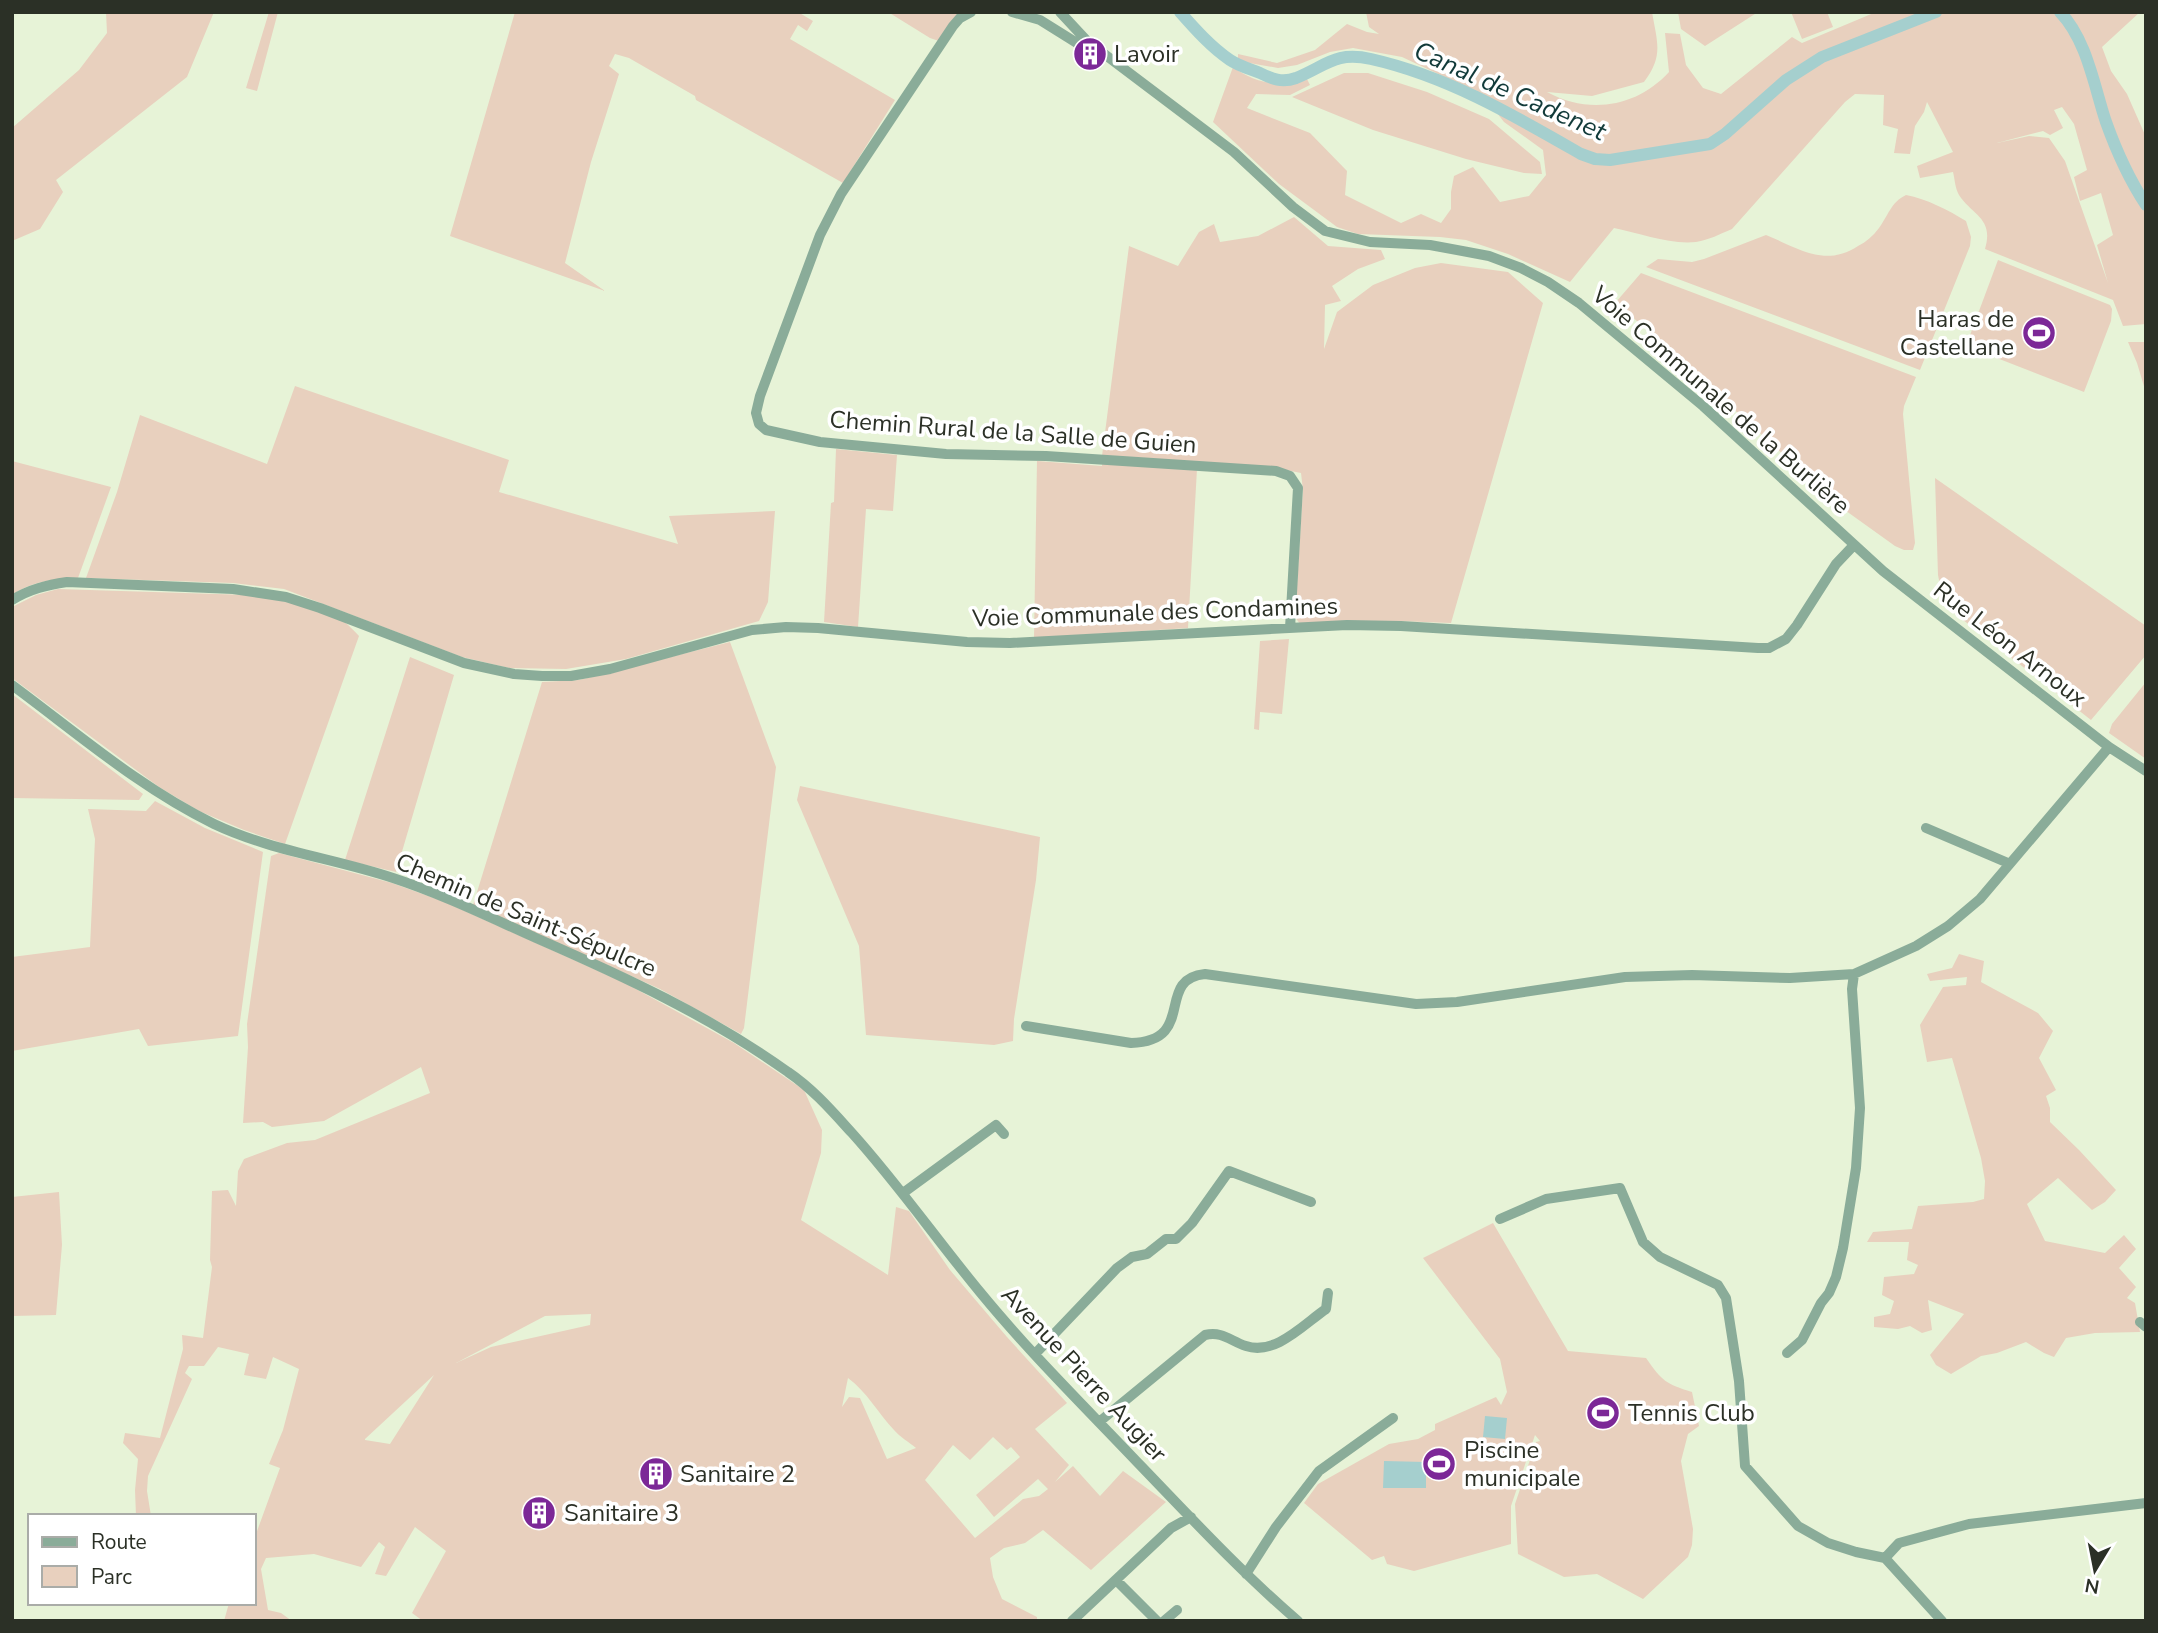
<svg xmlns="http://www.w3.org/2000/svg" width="2158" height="1633" font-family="'Nunito Sans',sans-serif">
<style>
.green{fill:#e8d0be;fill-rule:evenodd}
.water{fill:#a5cfce}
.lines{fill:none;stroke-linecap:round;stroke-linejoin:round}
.canal{stroke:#a5cfce;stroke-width:12}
.minor{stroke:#8aac99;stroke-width:10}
.labels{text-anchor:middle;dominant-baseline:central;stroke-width:7;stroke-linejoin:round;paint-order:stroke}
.poi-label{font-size:24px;fill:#2b3026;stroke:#fff;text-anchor:start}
.street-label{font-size:24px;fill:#2b3026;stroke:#fff}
.water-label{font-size:26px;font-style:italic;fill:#113a39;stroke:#fff}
</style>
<rect width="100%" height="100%" fill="#e7f3d7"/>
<path class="green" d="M 106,12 L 214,12 L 187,77 L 56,180 L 63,192 L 40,229 L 12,241 L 12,128 L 79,70 L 107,33 Z
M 269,12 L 278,12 L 257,91 L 246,88 Z
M 515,12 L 798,12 L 813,21 L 807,31 L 798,25 L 790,39 L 895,100 L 843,183 L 696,100 L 695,96 L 629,58 L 615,54 L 609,66 L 619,74 L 591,162 L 565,263 L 605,291 L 450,236 Z
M 888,12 L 962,12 L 939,41 L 930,38 Z
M 1366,12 L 1652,12 C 1657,42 1664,56 1644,82 L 1592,96 L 1547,92 C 1589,115 1637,107 1669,72 L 1665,33 L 1680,34 L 1686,65 L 1703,88 L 1721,94 L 1792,37 L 1802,43 L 1876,12 L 2140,12 L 2102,47 L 2111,71 L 2127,94 L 2146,137 L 2146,324 L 2123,326 L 2113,300 L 1985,249 C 1994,218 1973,216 1959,195 C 1955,188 1955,180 1953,172 L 1920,178 L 1917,166 L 1953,152 L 1927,102 L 1924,112 L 1915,126 L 1910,154 L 1894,153 L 1898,129 L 1883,125 L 1884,95 L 1855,94 L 1845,102 L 1732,229 C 1720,234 1709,240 1696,242 C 1670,245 1640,233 1614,228 L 1570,282 L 1508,254 L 1466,240 L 1440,237 L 1358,234 L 1337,227 L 1279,184 L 1213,122 L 1233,67 C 1258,85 1278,86 1307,79 L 1310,85 L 1290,95 L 1256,94 L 1247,108 L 1310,133 L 1347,171 L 1345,195 L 1401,223 L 1421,214 L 1441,223 L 1451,209 L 1451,192 L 1454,176 L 1473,167 L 1500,202 L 1529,196 L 1546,175 L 1543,150 L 1504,122 L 1483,95 L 1402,57 L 1353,48 L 1330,52 L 1297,65 L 1278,68 L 1238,61 L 1238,54 L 1277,63 L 1315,50 L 1347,24 L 1367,32 L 1379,34 L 1369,27 ZM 2062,107 L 2074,124 L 2087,170 L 2074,177 L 2080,201 L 2101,193 L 2113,235 L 2097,245 L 2108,283 L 2065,161 L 2049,138 L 2029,136 L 1997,143 L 2043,131 L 2050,135 L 2063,128 L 2054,110 Z
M 1678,12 L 1758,12 L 1705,46 L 1681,29 Z
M 1791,12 L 1827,12 L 1833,27 L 1802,39 Z
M 1344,73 L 1368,73 L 1427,92 L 1489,119 L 1540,162 L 1542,174 L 1524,173 L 1466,159 L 1373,130 L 1292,97 Z
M 1906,195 C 1927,199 1948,210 1966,221 L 1971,237 L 1970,246 L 1920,370 L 1646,267 L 1658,259 L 1692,262 L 1704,259 L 1766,235 C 1798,248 1825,268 1858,246 C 1866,242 1873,236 1879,228 C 1888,216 1891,202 1906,195 Z
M 1294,217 L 1328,246 L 1381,250 L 1385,259 L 1358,269 L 1332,286 L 1341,301 L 1325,305 L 1324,349 L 1337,312 L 1373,285 L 1415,268 L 1441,263 L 1508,272 L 1543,303 L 1451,623 L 1398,621 L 1300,624 L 1295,617 L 1303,490 L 1301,473 L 1276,468 L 1102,456 L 1129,246 L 1178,266 L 1199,232 L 1214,224 L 1220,242 L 1258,236 Z
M 1998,260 L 2110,305 L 2112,309 L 2111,321 L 2084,392 L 1966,346 Z
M 1641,273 L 1916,377 L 1904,406 L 1903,414 L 1915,543 L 1913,550 L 1904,550 L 1895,546 L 1842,508 L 1616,302 Z
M 2128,342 L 2146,342 L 2146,393 L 2137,363 Z
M 295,386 L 509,460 L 499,492 L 678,544 L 669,516 L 775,511 L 768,602 L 759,621 L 626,659 L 566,669 L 509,668 L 462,657 L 284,589 L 233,583 L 86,578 L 117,492 L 140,415 L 267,464 Z
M 836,449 L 897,455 L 893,511 L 866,509 L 858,627 L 824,622 L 831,503 L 834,502 Z
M 12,461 L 111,487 L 78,578 C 53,579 33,581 12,595 Z
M 1037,461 L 1102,466 L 1102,464 L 1197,469 L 1188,628 L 1034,638 Z
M 1935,478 L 2146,626 L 2146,655 L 2091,720 L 1944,605 L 1938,575 Z
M 58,589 L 248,595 C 274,599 321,607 343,621 C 349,625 354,631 359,636 L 285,844 L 244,830 L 199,811 L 159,787 L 12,678 L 12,607 L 36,595 Z
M 1289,639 L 1282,714 L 1260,712 L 1259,730 L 1254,729 L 1260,641 Z
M 730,642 L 776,767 L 744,1028 L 741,1034 L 660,989 L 473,905 L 542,682 L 579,680 Z
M 410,657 L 454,675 L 396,872 L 345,860 Z
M 2146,682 L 2146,759 L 2109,733 L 2112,724 Z
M 12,694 L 143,794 L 139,800 L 12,798 Z
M 800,786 L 1040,837 L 1036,880 L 1014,1019 L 1013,1041 L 994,1045 L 866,1035 L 859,946 L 797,800 Z
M 155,801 L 205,828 L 263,852 L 238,1036 L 148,1046 L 139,1029 L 12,1051 L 12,957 L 90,947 L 95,839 L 88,809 L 146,811 Z
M 279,853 L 392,883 L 445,902 L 625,983 L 734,1043 L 804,1090 L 822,1130 L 821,1153 L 801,1220 L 888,1275 L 896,1207 L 909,1211 L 950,1270 L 1007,1337 L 1067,1403 L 1035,1429 L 1069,1465 L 1055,1482 L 1073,1466 L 1100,1496 L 1123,1471 L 1166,1502 L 1091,1570 L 1043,1530 L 1025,1543 L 1004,1548 L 990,1558 L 993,1577 L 1002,1599 L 1037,1617 L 1037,1621 L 423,1621 L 412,1613 L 446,1551 L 415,1527 L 386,1576 L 375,1574 L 385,1547 L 379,1542 L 361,1567 L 314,1554 L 266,1558 L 261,1569 L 268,1610 L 281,1613 L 292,1621 L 224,1621 L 229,1603 L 254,1603 L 254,1535 L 256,1534 L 280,1468 L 269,1464 L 283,1430 L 299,1369 L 273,1357 L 266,1379 L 244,1375 L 249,1354 L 218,1347 L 204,1366 L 189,1366 L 185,1373 L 192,1379 L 148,1476 L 147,1491 L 151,1516 L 136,1516 L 135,1490 L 138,1459 L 123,1443 L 125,1433 L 160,1438 L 183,1349 L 182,1335 L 203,1338 L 212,1267 L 210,1260 L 212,1191 L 228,1190 L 236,1206 L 238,1171 L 244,1159 L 287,1143 L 315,1140 L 430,1093 L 421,1067 L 324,1121 L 272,1127 L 263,1122 L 243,1123 L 248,1047 L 247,1024 L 271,856 ZM 591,1314 L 590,1325 L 491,1347 L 456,1363 L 545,1316 ZM 434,1375 L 390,1444 L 365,1440 L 365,1439 ZM 848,1378 C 867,1392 878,1413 894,1430 C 900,1437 909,1442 916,1448 L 887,1459 L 860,1398 L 849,1397 L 842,1407 ZM 993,1437 L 1007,1450 L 1011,1447 L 1020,1457 L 976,1495 L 994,1517 L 1038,1479 L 1048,1489 L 1039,1496 L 1023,1499 L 975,1538 L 925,1480 L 953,1445 L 970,1460 Z
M 1959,954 L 1984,961 L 1981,982 L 2038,1013 L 2053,1031 L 2039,1058 L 2056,1090 L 2046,1096 L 2050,1108 L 2050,1122 L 2079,1150 L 2116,1190 L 2105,1202 L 2092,1210 L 2058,1178 L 2027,1204 L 2045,1241 L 2105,1253 L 2124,1235 L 2136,1249 L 2119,1268 L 2136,1287 L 2127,1298 L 2135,1303 L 2140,1332 L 2095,1333 L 2066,1338 L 2054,1357 L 2044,1353 L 2026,1342 L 1997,1353 L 1981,1356 L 1951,1374 L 1936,1365 L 1930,1355 L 1964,1314 L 1928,1300 L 1932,1330 L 1922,1333 L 1910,1326 L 1898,1329 L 1874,1327 L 1874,1317 L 1890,1314 L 1894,1301 L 1882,1295 L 1884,1277 L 1914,1274 L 1918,1265 L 1907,1260 L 1909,1242 L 1867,1242 L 1873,1232 L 1912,1229 L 1918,1206 L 1973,1202 L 1984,1199 L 1985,1181 L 1981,1158 L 1952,1058 L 1927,1062 L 1920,1025 L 1943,987 L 1966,985 L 1967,977 L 1930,981 L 1927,974 L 1952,968 Z
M 59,1192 L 62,1245 L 56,1315 L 12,1316 L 12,1197 Z
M 1493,1223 L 1568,1351 L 1646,1358 C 1662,1381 1666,1384 1692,1392 L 1699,1426 L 1688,1434 L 1681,1461 L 1693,1529 L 1692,1545 L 1688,1557 L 1643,1599 L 1597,1574 L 1564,1577 L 1518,1554 L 1515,1504 L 1536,1442 L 1540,1441 L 1535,1435 L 1511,1506 L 1511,1544 L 1414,1571 L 1387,1564 L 1384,1556 L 1372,1560 L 1304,1503 L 1318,1484 L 1389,1444 L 1418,1439 L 1435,1430 L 1435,1424 L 1496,1397 L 1501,1405 L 1507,1392 L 1500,1359 L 1423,1258 Z"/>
<path class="water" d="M 1485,1416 L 1507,1418 L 1505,1439 L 1483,1437 Z
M 1384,1461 L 1426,1462 L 1426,1488 L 1383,1488 Z"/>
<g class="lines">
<path class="canal" d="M 1180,12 C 1195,29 1211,47 1230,60 C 1239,66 1250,69 1260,73 C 1272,79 1282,83 1296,78 C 1326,66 1335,51 1371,59 C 1447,76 1515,116 1581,154 L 1595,159 L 1610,160 L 1710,144 L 1725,134 L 1786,80 L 1822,57 L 1936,12
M 2060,12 C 2087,40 2094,86 2106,122 C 2116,150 2129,179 2146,205"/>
<path class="minor" d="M 971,12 L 960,18 L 953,26 L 841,194 L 820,235 L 760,396 L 756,413 L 759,424 L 766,430 L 820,442 L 946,454 L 1046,456 L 1276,471 L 1290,476 L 1298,488 L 1290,628
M 1012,12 L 1040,20 L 1080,45 L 1087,41
M 1060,12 L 1087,41 L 1234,152 L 1293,207 L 1325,231 L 1370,242 L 1430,245 L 1489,256 L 1521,268 L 1548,282 L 1579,303 L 1703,406 L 1883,571 L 2109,747 L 2146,771
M 12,600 C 30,589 47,585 67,582 L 233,589 L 286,597 L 320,608 L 464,663 L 514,674 L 542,676 L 571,676 L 610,669 L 752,630 L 786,627 L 818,628 L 967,642 L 1010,643 L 1347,625 L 1401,626 L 1758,648 L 1769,648 L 1786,639 L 1797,625 L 1836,564 L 1854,545
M 12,685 C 77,733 140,788 214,824 C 271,851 333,858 393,878 C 442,894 489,917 536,938 C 623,976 710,1016 788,1072 C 813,1089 832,1111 852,1133 C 898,1184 937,1240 980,1292 C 1030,1353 1087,1409 1141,1466 C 1192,1519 1242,1573 1298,1621
M 1926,828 L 2008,863
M 1026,1026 L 1131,1043 C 1198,1041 1154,979 1205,974 L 1416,1004 L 1457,1002 L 1625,977 L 1692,975 L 1790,978 L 1854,974 L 1916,946 L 1948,926 L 1980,899 L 2109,747
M 903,1193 L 996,1125 L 1004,1134
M 1500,1219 L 1546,1199 L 1620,1188 L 1643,1242 L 1660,1257 L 1718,1285 L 1726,1298 L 1739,1381 L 1745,1466 L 1798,1526 L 1828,1543 L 1856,1552 L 1885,1558
M 2140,1322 L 2146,1327
M 1787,1353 L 1802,1340 L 1821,1303 L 1829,1293 L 1836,1277 L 1843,1248 L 1856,1168 L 1860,1108 L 1852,989 L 1854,974
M 1035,1354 L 1117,1268 L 1132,1257 L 1147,1254 L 1166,1239 L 1176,1239 L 1192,1223 L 1229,1171 L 1311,1202
M 1099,1422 L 1205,1335 C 1223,1331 1230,1341 1246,1346 C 1275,1356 1304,1324 1326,1309 L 1328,1293
M 1885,1558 L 1899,1543 L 1969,1524 L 2146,1503
M 1885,1558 L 1942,1621
M 1246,1574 L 1276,1527 L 1319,1471 L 1393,1418
M 1116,1580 L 1157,1621
M 1072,1621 L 1171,1528 L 1191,1517
M 1164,1621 L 1177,1610"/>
</g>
<defs>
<g id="building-disc" transform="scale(1.75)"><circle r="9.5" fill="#7c2897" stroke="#fff"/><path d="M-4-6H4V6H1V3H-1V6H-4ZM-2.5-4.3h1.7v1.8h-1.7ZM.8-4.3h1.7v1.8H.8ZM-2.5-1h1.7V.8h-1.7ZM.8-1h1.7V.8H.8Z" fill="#fff"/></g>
<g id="stadium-disc" transform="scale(1.75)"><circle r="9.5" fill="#7c2897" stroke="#fff"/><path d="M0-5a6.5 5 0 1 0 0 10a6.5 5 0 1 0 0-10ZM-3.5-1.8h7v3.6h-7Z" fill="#fff"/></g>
</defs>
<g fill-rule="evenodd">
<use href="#building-disc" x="1090" y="54"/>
<use href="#stadium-disc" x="2039" y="333"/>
<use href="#stadium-disc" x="1603" y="1413"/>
<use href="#stadium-disc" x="1439" y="1464"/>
<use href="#building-disc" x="656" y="1474"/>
<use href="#building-disc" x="539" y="1513"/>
</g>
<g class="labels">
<g class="poi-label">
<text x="1114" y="54">Lavoir</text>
<text x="2014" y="319" text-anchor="end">Haras de<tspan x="2014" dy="28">Castellane</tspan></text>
<text x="1628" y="1413">Tennis Club</text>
<text x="1464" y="1450">Piscine<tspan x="1464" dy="28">municipale</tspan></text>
<text x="680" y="1474">Sanitaire 2</text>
<text x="564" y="1513">Sanitaire 3</text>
</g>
<g class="street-label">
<text transform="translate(1721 400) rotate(41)">Voie Communale de la Burlière</text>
<text transform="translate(1013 432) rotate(4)">Chemin Rural de la Salle de Guien</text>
<text transform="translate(1155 612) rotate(-2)">Voie Communale des Condamines</text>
<text transform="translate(2010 644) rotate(38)">Rue Léon Arnoux</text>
<text transform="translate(526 915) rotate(23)">Chemin de Saint-Sépulcre</text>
<text transform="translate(1084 1374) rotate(47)">Avenue Pierre Augier</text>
</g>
<g class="water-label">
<text transform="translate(1510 91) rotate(24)">Canal de Cadenet</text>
</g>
</g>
<rect width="2158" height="1633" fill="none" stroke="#2b3026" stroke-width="28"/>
<rect x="28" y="1514" width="228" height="91" fill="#ffffff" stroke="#aaaca8" stroke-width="2"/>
<rect x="42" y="1537" width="35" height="10" fill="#8aac99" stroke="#aaaca8" stroke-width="2"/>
<text x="91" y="1549" font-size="21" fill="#2b3026">Route</text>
<rect x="42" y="1566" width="35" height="21" fill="#e8d0be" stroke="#aaaca8" stroke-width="2"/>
<text x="91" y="1584" font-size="21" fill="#2b3026">Parc</text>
<g transform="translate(2095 1570) rotate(190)" stroke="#ffffff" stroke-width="5" paint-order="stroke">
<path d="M0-5L12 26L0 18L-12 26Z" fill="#2b3026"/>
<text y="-10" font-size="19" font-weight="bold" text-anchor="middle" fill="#2b3026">N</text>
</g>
</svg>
